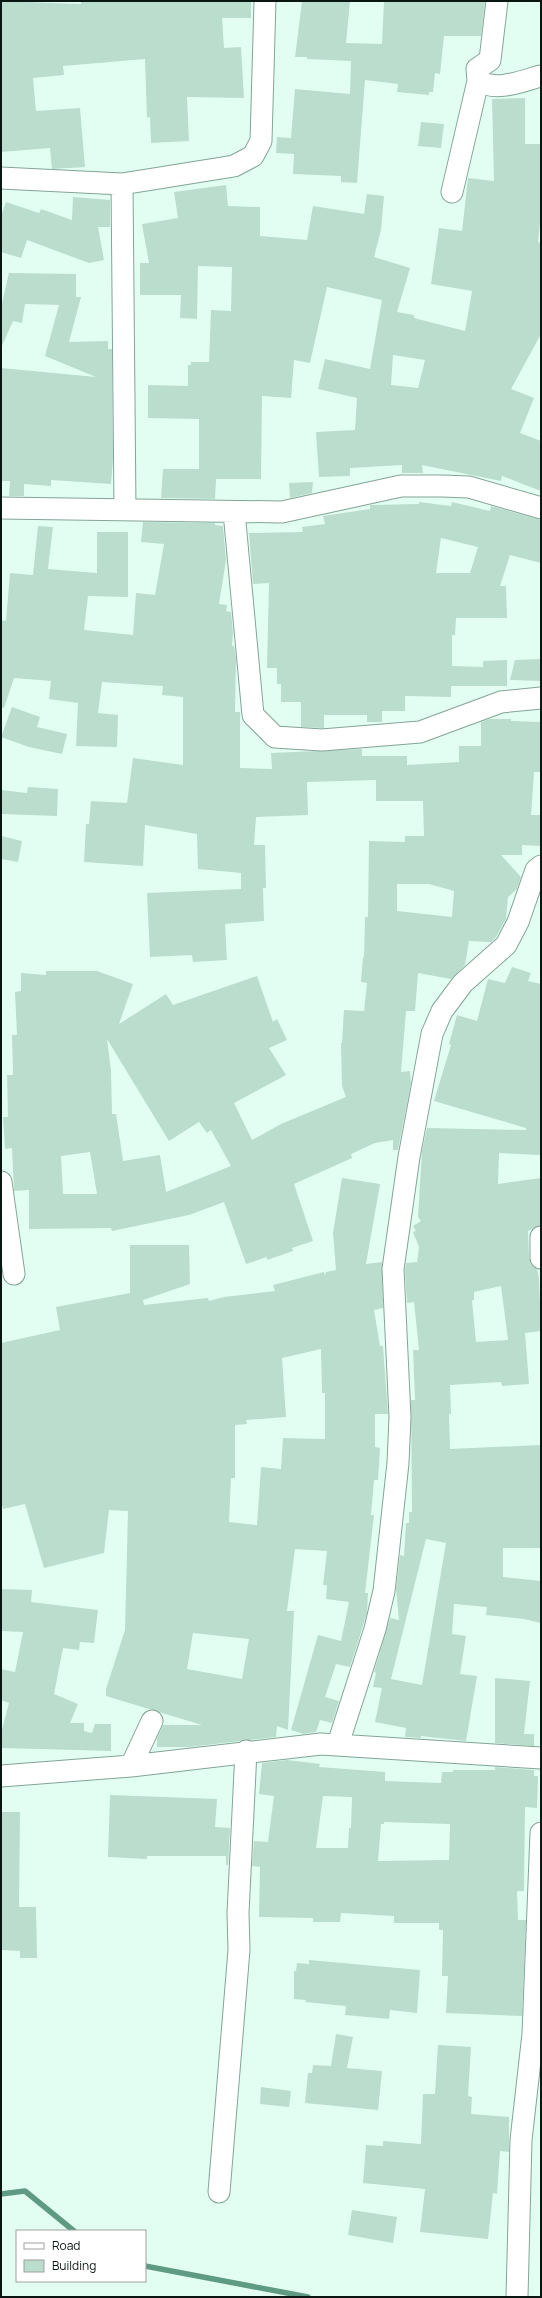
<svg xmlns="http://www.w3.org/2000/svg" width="542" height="2298" font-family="Manrope,sans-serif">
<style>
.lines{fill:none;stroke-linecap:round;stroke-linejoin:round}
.stream{stroke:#5f9a82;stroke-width:5.5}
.building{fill:#baddce;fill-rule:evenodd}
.minor-casing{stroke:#83a496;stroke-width:23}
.minor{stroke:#fff;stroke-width:21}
</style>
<rect width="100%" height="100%" fill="#e2fef2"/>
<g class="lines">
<path class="stream" d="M 1,2194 L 25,2191 L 74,2231
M 145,2266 L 308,2297"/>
</g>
<path class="building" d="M 1,1 L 81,4 L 81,1 L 251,1 L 251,18 L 222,18 L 224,48 L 241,47 L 244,98 L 187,97 L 189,141 L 151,143 L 150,117 L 147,118 L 145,59 L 63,66 L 64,75 L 33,78 L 36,111 L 80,108 L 85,167 L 52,169 L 50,148 L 1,152 Z
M 302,1 L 350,1 L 346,43 L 382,44 L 384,1 L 485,1 L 481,36 L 444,36 L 440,74 L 435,73 L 433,92 L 429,92 L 429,95 L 397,92 L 398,84 L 365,80 L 357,183 L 341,182 L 341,176 L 293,174 L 294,154 L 276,153 L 277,137 L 291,138 L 295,89 L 350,94 L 351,61 L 307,59 L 307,57 L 295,57 Z
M 525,98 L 525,144 L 541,144 L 541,213 L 538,242 L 541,243 L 541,334 L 511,389 L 534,398 L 520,433 L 541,441 L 541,491 L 502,476 L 501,481 L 422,465 L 423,473 L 402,473 L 402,465 L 350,468 L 350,476 L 319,477 L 316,432 L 355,430 L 357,398 L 318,389 L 325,359 L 370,369 L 382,300 L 327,287 L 310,363 L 294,360 L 291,398 L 262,396 L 261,479 L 216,479 L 215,499 L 161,498 L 163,469 L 199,469 L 199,419 L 148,418 L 148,385 L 188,386 L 188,365 L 191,365 L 191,362 L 209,362 L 211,310 L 231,311 L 232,267 L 198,266 L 197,319 L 180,318 L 181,295 L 140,295 L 140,263 L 149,263 L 142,224 L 178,218 L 174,192 L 226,185 L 228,206 L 260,207 L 260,236 L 307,240 L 313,206 L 364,214 L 367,194 L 384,196 L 381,230 L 374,257 L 410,268 L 397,312 L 414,315 L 414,318 L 465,331 L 472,291 L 431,284 L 439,228 L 462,231 L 468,178 L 494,181 L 492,99 ZM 393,355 L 425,360 L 418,388 L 391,385 Z
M 421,122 L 444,124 L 441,148 L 418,146 Z
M 73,197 L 110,200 L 110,227 L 98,227 L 104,260 L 89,263 L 27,240 L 21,258 L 1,252 L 1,216 L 6,202 L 39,213 L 41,209 L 72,220 Z
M 9,273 L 76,274 L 76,297 L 81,297 L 69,342 L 108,341 L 108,349 L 112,349 L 113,459 L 111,484 L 51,480 L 51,486 L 24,484 L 24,496 L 9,496 L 10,481 L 2,481 L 1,475 L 1,368 L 96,377 L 45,356 L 59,305 L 25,304 L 22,323 L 13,321 L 1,348 L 1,308 Z
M 313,482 L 312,493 L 290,498 L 289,483 Z
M 419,502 L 451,506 L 452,502 L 490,511 L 491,506 L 541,520 L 541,563 L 510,555 L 500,586 L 506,586 L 507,618 L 456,618 L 455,635 L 452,635 L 452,666 L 483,667 L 483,661 L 507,660 L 507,686 L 451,686 L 451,697 L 405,696 L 405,711 L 382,711 L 382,722 L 367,722 L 367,715 L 324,715 L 324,728 L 301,727 L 301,702 L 281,702 L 281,684 L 277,684 L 277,668 L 267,668 L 269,583 L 253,584 L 249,533 L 303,532 L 302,527 L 325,524 L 323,516 L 370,509 L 370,505 L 419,504 ZM 441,538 L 478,547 L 470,573 L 436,573 Z
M 143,522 L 215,523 L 215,525 L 223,526 L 226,560 L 219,604 L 227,605 L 226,611 L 231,612 L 233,633 L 232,646 L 234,646 L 236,659 L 235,712 L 240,712 L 240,768 L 272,769 L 271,753 L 362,749 L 362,756 L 407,756 L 407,765 L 459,762 L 459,746 L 481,746 L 481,722 L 489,719 L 511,719 L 511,721 L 541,722 L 541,772 L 534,772 L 531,815 L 541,815 L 541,846 L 522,845 L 522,855 L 501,855 L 521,877 L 517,889 L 508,897 L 506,919 L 496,937 L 491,942 L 469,941 L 465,965 L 451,979 L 418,973 L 415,1011 L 406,1011 L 401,1072 L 410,1071 L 411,1083 L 398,1150 L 393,1150 L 393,1140 L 375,1143 L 351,1154 L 352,1158 L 294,1184 L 313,1241 L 292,1248 L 293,1251 L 267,1260 L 267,1257 L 246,1264 L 224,1202 L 189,1215 L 112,1231 L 111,1228 L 29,1229 L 29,1190 L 14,1191 L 12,1148 L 5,1149 L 3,1117 L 8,1117 L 7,1075 L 13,1075 L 12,1035 L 17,1035 L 15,992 L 21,991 L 21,973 L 46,975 L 46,971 L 97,971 L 133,984 L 119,1024 L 166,994 L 173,1005 L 257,976 L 273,1022 L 277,1019 L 287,1040 L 269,1048 L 286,1075 L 234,1103 L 252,1140 L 281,1124 L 346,1097 L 342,1086 L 341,1043 L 342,1043 L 344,1010 L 364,1011 L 367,983 L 361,982 L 363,957 L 364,958 L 365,917 L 368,917 L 369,841 L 405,842 L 405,836 L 424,836 L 423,801 L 376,801 L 376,780 L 307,782 L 308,815 L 256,817 L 254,845 L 265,845 L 266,888 L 263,888 L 264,921 L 225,924 L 227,960 L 193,962 L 192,955 L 150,957 L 147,893 L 241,889 L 241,873 L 198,869 L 197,834 L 145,825 L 143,866 L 84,862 L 86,824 L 89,824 L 91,801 L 127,803 L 133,758 L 183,765 L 183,697 L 162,695 L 163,686 L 102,682 L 98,713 L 118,715 L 117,747 L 76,746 L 78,703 L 49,699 L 51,681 L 14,678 L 4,708 L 1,707 L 1,620 L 6,621 L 10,573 L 33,575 L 38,526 L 53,527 L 48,569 L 97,573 L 97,532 L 128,532 L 128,597 L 88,596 L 84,630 L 133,635 L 136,593 L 155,595 L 164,544 L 141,542 ZM 397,884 L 429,884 L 454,891 L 452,917 L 397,911 ZM 107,1039 L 169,1141 L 199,1122 L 207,1133 L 211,1130 L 231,1166 L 166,1192 L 160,1155 L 123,1161 L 116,1114 L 112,1114 L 111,1071 ZM 90,1152 L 97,1194 L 63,1194 L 61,1156 Z
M 541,659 L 541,681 L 510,680 L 515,660 Z
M 12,707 L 40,717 L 37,727 L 67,734 L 62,754 L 29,747 L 1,737 Z
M 28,787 L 58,789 L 57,816 L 1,814 L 1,790 L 27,793 Z
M 1,836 L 22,841 L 18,862 L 1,859 Z
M 512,967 L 531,973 L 528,981 L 541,984 L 540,1155 L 499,1153 L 498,1184 L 541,1178 L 541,1225 L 528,1231 L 529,1258 L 531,1264 L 537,1269 L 539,1278 L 541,1331 L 525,1333 L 529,1384 L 502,1386 L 501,1382 L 450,1385 L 451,1414 L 449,1414 L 450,1449 L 541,1445 L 541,1548 L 503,1548 L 503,1577 L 541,1581 L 541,1623 L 524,1619 L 486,1615 L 487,1607 L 454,1604 L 452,1634 L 466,1636 L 460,1674 L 477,1676 L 466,1741 L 421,1736 L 421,1738 L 405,1737 L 406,1728 L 375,1722 L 382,1688 L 373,1687 L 376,1673 L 374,1672 L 390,1618 L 399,1620 L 396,1589 L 400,1555 L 404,1556 L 406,1523 L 409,1523 L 409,1512 L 412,1512 L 411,1400 L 415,1400 L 413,1350 L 419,1350 L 414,1302 L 407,1303 L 405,1270 L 406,1263 L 417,1262 L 419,1247 L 413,1232 L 416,1231 L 413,1226 L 421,1221 L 418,1217 L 422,1151 L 427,1128 L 526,1130 L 526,1128 L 434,1101 L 451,1045 L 449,1044 L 457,1015 L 477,1021 L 488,979 L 505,983 ZM 501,1286 L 508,1340 L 476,1342 L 472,1300 L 474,1300 L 474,1292 ZM 426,1539 L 446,1543 L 422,1685 L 391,1679 Z
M 342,1178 L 380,1184 L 366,1264 L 382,1262 L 383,1308 L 374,1310 L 380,1346 L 383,1346 L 388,1414 L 375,1414 L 375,1447 L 380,1448 L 378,1480 L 374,1480 L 371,1515 L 374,1515 L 365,1593 L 368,1593 L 367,1613 L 350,1667 L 336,1664 L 325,1697 L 339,1701 L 332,1723 L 320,1720 L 316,1732 L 303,1734 L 291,1730 L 318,1635 L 341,1641 L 349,1602 L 326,1599 L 327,1585 L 323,1585 L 327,1551 L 295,1549 L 287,1611 L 294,1611 L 288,1730 L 277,1726 L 276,1737 L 189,1747 L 157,1747 L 157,1738 L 163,1725 L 202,1725 L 106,1696 L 106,1689 L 125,1630 L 128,1511 L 109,1510 L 104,1553 L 44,1568 L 25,1504 L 3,1509 L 1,1500 L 1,1343 L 60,1330 L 56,1307 L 130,1293 L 130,1245 L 189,1245 L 190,1284 L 143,1300 L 144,1305 L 208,1298 L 209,1301 L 224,1297 L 275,1291 L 273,1285 L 324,1272 L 325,1276 L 326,1272 L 336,1270 L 333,1233 ZM 321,1349 L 322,1393 L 325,1393 L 325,1439 L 283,1438 L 281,1469 L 261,1467 L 257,1525 L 229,1522 L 231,1478 L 235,1478 L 235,1425 L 247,1424 L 246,1420 L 286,1417 L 282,1358 ZM 193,1633 L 249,1639 L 242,1679 L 187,1669 Z
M 1,1589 L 32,1590 L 31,1602 L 98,1610 L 94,1643 L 80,1642 L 79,1650 L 63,1648 L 54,1694 L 78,1704 L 70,1723 L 84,1723 L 84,1731 L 92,1733 L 95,1724 L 111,1724 L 111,1751 L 1,1748 L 1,1733 L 9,1703 L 1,1700 L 1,1669 L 15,1672 L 23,1632 L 1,1631 Z
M 495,1678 L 530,1681 L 524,1734 L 534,1734 L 534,1746 L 495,1743 Z
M 287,1760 L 320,1764 L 319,1767 L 385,1772 L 385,1781 L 441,1783 L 442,1772 L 453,1772 L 453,1770 L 495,1770 L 495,1767 L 534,1770 L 534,1776 L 538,1776 L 537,1808 L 525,1807 L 524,1891 L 517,1891 L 518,1920 L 526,1920 L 522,2016 L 446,2013 L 448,1976 L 442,1976 L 443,1930 L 439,1930 L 439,1923 L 394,1923 L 394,1916 L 341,1913 L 340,1922 L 313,1922 L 313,1918 L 259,1917 L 260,1867 L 252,1866 L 254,1841 L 268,1842 L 274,1796 L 259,1794 L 262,1763 ZM 323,1796 L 352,1797 L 351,1828 L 349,1828 L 348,1848 L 316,1848 ZM 384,1822 L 450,1824 L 449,1860 L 378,1861 L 381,1824 L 384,1824 Z
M 110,1795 L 217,1799 L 215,1827 L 230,1828 L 228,1865 L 226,1865 L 226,1856 L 147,1856 L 147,1859 L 108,1857 Z
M 1,1812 L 20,1812 L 19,1907 L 36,1907 L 37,1958 L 20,1958 L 20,1951 L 1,1950 Z
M 309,1960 L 420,1970 L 417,2013 L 390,2010 L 389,2019 L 345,2015 L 346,2006 L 305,2002 L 306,2000 L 294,1999 L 294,1971 L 296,1971 L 297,1963 L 309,1964 Z
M 336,2034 L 353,2037 L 347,2068 L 382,2071 L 378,2110 L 305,2103 L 308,2073 L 312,2073 L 313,2065 L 331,2066 Z
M 438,2045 L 471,2047 L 468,2096 L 472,2097 L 471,2114 L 509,2117 L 509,2152 L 500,2151 L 497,2194 L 493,2193 L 488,2239 L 420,2232 L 425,2189 L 363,2183 L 366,2145 L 383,2146 L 383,2141 L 421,2144 L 423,2094 L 435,2094 Z
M 261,2087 L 291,2091 L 289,2107 L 260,2104 Z
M 352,2210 L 397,2217 L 393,2243 L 348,2235 Z"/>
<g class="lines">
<g class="minor-casing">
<path id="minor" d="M 478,81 C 498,92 521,81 541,76
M 1,178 L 122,184 L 234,166 L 253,156 L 261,141 L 265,1
M 122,184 L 125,509
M 452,192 L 478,81 L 477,69 L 490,60 L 497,1
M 1,508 L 282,512 L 401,486 L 442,486 L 469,487 L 541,508
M 234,512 L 253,715 L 275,737 L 322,740 L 420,732 L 501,702 L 541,698
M 1,1182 L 14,1274
M 541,1237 L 541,1258
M 338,1744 L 375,1629 L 384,1591 L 398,1463 L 400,1417 L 393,1269 L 409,1157 L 432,1034 L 442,1011 L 463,983 L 506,945 L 518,922 L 536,870 L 541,866
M 131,1766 L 152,1721
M 1,1776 L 131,1766 L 321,1744 L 541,1758
M 219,2192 L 239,1950 L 238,1913 L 246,1751
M 517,2297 L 521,2140 L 533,2034 L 541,1833"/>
</g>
<use href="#minor" class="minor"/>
</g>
<rect width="542" height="2298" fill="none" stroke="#091611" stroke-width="4"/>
<rect x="16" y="2230" width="130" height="52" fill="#ffffff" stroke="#9da2a0"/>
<rect x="24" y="2243" width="20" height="6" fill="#ffffff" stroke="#9da2a0"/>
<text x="52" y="2250" font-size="12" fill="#091611">Road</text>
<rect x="24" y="2260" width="20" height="12" fill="#baddce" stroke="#9da2a0"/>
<text x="52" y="2270" font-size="12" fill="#091611">Building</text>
</svg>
